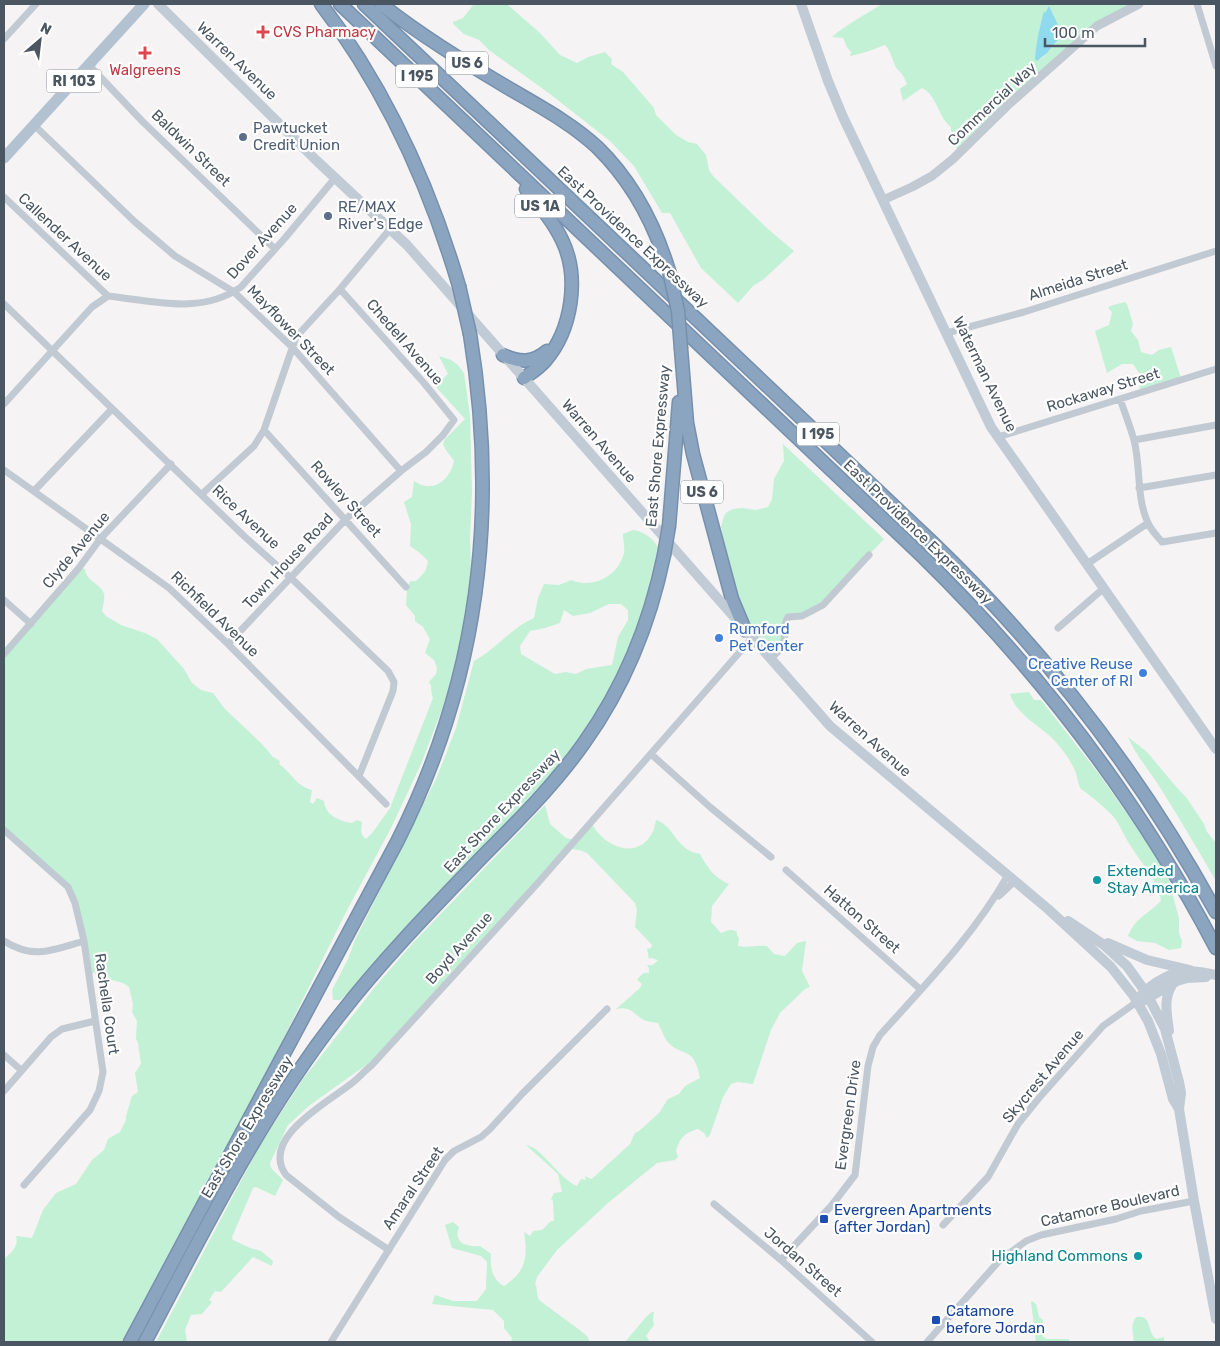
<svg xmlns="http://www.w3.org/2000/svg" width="1220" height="1346" font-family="Rubik,sans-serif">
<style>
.green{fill:#c3f1d5;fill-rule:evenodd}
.water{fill:#90daee}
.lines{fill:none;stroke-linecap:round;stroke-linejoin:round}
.motorway-casing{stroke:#7690ad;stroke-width:15}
.minor{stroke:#c1cad2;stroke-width:7}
.tertiary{stroke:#c1cad2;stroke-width:9}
.secondary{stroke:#c1cbd6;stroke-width:10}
.primary{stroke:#b3c2d1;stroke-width:11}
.motorway{stroke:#8ba5c1;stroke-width:12}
.motorway-bridge-casing{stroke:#7690ad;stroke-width:15;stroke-linecap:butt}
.motorway-bridge{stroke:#8ba5c1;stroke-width:12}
.health-dot{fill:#e0444e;stroke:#fff;stroke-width:2}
.service-dot{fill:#5c6f8a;stroke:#fff;stroke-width:2}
.shop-dot{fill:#3f7fe0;stroke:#fff;stroke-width:2}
.culture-dot{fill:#0f9aa8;stroke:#fff;stroke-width:2}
.transit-dot{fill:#1a4fb4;stroke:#fff;stroke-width:2}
.labels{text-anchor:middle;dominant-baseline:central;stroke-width:4.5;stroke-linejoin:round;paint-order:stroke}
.shield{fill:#fff;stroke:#808990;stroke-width:1}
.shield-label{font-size:14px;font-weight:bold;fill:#4a5661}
.health-label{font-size:15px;fill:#be3a42;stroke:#fff;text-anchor:start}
.street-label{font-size:15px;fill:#4a5661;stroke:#fff}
.service-label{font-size:15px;fill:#4e5e75;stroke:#fff;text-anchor:start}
.shop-label{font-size:15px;fill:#366cbe;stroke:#fff;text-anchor:start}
.culture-label{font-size:15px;fill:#0d838f;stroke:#fff;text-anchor:start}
.transit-label{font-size:15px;fill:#164399;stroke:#fff;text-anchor:start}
</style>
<rect width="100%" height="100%" fill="#f5f3f3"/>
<path class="green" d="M 474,4 L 507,4 L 540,33 L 560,55 L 577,63 L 588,57 L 605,52 L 612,59 L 611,64 L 623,72 L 654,108 L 656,115 L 676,135 L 688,142 L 697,144 L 706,155 L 709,170 L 713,176 L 768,229 L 794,251 L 764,279 L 753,286 L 738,303 L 701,268 L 670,213 L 662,213 L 634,166 L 610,141 L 550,94 L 489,50 L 479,40 L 464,34 L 453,24 L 453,22 L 463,18 Z
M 882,4 L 1138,4 L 1115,15 L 959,151 L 953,143 C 954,137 950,133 951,127 C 938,117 937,95 922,88 L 903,101 L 900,89 L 907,84 C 904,77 903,75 898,70 C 892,63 892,52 885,45 C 874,49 862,54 850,56 L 851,52 L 847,47 L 843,38 L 832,37 C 847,24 865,15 882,4 ZM 1049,6 C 1061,35 1067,34 1042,58 L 1035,59 L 1041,23 Z
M 1125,302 L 1127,304 L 1133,324 L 1131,331 L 1138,340 L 1141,352 L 1152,355 L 1159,350 L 1171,347 L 1181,378 L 1140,391 L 1139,373 L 1133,364 L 1122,364 L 1107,373 L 1095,331 L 1109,325 L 1112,312 L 1108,308 L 1110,306 Z
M 439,356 L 451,360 L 458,365 L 464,373 L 470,416 L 472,492 L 470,540 L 471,572 L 461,638 L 446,699 L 421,764 L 391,828 L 346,912 L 258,1090 L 122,1342 L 4,1342 L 4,1259 C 11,1253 19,1247 16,1236 L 32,1238 L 43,1210 L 56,1193 L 76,1184 L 92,1160 L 104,1150 L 108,1139 L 120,1132 L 126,1120 L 126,1116 L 132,1096 L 138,1092 L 135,1073 L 141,1064 L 138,1043 L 136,1039 L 137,1021 L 132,1012 L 133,1004 L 129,987 L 123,983 L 108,979 L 104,982 L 100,988 L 95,972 L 92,974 L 71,886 L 4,828 L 4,655 L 79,567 L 85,569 C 86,582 101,583 104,594 C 105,599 103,606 102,611 L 106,616 L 121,625 L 145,633 L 157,639 L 184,669 L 192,683 L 201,690 L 213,693 L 225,709 L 261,743 L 273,757 L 280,761 L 279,764 C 292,773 296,786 312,790 L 310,802 L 313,804 L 317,798 L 324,801 C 325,815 339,821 352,823 L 357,820 L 362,822 C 361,830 360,834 366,839 L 373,832 L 390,808 L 433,698 C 430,692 433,687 429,682 L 436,674 L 437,668 L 434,660 L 425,653 L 430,639 L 423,627 L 415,621 L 415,616 L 406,605 L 407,590 L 410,581 L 416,581 C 423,574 427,571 428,561 L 420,553 L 410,546 L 411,524 L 404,502 L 412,497 L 414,481 C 432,494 450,481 454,461 C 451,455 445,451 443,444 L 445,439 L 465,419 L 435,386 L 448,374 Z
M 783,444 L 884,539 L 823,604 L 784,622 L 781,628 L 781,642 L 774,656 L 744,632 L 728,566 L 721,526 L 724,516 L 727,512 L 733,509 L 742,508 L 756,510 L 768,507 L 772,499 L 774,479 L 784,461 Z
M 633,530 C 644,531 653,539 659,548 L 639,630 L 624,668 L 577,746 L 354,988 L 340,1000 L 333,1000 L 332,990 L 348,959 L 355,940 L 437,777 L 456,728 L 474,661 C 496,649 511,628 534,618 L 538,598 L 544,584 L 559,585 L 571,580 C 592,589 618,577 624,553 C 625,547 623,540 623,534 ZM 609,604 L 621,604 L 628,610 L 628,620 L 618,637 L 612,665 L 586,669 L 576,674 L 566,672 L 555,674 L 521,654 L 520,646 L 530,631 L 545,628 L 560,623 L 564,610 L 573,616 L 590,613 Z
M 1029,692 L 1034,700 L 1041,700 L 1099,774 L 1154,852 L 1167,874 L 1179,918 L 1179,933 L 1182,941 L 1181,948 L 1169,950 L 1155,943 L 1137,941 L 1128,936 C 1136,917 1147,915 1161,901 C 1160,883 1141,863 1132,848 C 1125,838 1120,824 1112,815 C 1102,805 1091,796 1080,788 C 1078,783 1077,777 1076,773 C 1071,760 1060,746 1051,737 C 1037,724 1016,714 1010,694 Z
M 1128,737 L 1147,752 L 1178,789 L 1186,797 L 1204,824 L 1207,832 L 1216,843 L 1216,881 C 1198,850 1180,819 1161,789 C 1150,771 1136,756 1128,737 Z
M 545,805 L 550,824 L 566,838 L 574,840 L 592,824 C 603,845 635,861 651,835 C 654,831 655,825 656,820 C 675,826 675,850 700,854 C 707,867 714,878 729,884 L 712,906 L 711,922 L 721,933 C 727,931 731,928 737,932 L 737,935 L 739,938 L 738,946 C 748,948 757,945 767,946 L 774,954 L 785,956 L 797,943 L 806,941 L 802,971 L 810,987 L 805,989 L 780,1013 L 771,1030 L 753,1084 L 738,1082 L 731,1084 L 723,1097 L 710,1135 L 707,1138 L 704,1133 L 698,1129 C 684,1133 680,1138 676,1151 L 678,1157 L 675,1160 L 657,1163 L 608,1203 L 557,1250 L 537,1277 L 535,1284 C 538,1288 536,1294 539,1300 L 581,1331 L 588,1337 L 589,1341 L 595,1342 L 511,1342 L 512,1338 L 504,1328 L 504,1321 L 493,1310 L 432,1304 L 435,1295 L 453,1301 L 477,1301 L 486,1289 L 487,1262 L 481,1256 L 452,1248 L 445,1225 L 453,1222 L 459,1227 C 453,1244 467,1247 480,1246 L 491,1254 C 490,1268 492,1279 504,1286 C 526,1272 528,1257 524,1232 L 530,1236 L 533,1231 L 542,1230 L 551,1221 L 554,1221 L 553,1201 L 551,1199 L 554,1193 L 562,1192 L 558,1174 L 526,1145 C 543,1148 559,1179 577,1186 L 581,1179 L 586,1180 L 585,1176 L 591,1179 L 594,1177 L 630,1144 L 635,1133 L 639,1131 L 659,1113 L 668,1099 L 679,1094 L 685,1086 L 700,1078 C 693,1043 682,1059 667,1041 C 664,1037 661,1029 658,1023 C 653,1022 646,1022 642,1019 C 632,1012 630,1006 616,1009 L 640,988 L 642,984 L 637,980 C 641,975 643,972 649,973 L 649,968 L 647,965 L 653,965 L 658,960 L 651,958 L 649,959 L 647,949 L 651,948 L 652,945 L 635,927 L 637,910 L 635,903 L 587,853 L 579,850 L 572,849 L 373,1060 L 310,1105 L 288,1125 L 270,1163 L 271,1168 L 283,1180 L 275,1196 L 256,1187 L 253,1188 L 232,1237 L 233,1240 L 250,1248 L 261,1251 L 273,1261 L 272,1266 L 253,1257 L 221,1292 L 215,1291 L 209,1300 L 212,1302 L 202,1314 L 191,1315 L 185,1330 L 187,1342 L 156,1342 L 260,1145 L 303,1079 L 375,987 L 412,944 Z
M 1032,1301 L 1036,1304 L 1039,1317 L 1043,1320 L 1043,1337 L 1047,1339 L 1069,1339 L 1069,1342 L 1036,1342 L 1031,1302 Z
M 652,1312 L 654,1312 L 653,1320 L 654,1325 L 646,1336 L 650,1342 L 625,1342 L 646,1317 Z
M 1136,1317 C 1139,1317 1142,1316 1144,1318 C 1150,1320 1149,1334 1156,1339 L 1164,1337 L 1164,1342 L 1134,1342 C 1133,1332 1130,1325 1136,1317 Z"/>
<path class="water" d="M 1049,6 L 1061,31 L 1062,35 L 1047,53 L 1037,61 L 1035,59 C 1036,43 1040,26 1044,11 L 1045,13 Z"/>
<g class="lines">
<g class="motorway-casing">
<path id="motorway" d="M 321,4 C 386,89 429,184 459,286
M 340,4 L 920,554 C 1039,670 1139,801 1216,948
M 364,4 L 933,543 C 1045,651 1141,775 1216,912
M 381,4 C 420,35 463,61 505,86 C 537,105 570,122 597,147 C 632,181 655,225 669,271
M 681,349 L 687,423 L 693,454 L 732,599 L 745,630
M 503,355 C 520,363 533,363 547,351
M 524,378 C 531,373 539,368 545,361 C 572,330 580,277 562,240 C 553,221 539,205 526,189
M 669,526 L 679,402
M 130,1342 L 397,842 C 479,680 499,512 470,334
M 145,1342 C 204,1231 260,1117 338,1017 C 383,959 434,907 485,854 C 520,819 555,784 584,743 C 624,687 650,623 664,555"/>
</g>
<path class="minor" d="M 1197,4 L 1216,66
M 4,39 L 36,4
M 89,65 L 143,122 L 275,249
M 34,125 L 135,222 L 175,256 L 234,292 L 292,347 L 401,471
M 4,197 L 108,296
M 4,304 L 244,536 L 291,578 L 388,671 L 394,682 L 393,691 L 359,776
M 947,333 L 1024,312 L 1216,251
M 1120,399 C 1125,413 1130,426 1134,440 C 1141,467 1136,497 1148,523 C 1151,530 1157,536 1162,542 L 1216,533
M 4,404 L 92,307 L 108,296 C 154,301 201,315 241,287 L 285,238 L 335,178
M 264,430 L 406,587
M 998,437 L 1216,369
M 1134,440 L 1216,425
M 4,470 L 169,588 L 228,644 L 386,804
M 1139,488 L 1216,475
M 34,491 L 112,409
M 202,494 L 254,446 L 264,430 L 296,337 L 340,289 L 391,228
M 1087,564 L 1148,523
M 4,600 L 31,624
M 1058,628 L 1104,588
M 228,644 L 346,519 L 401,471 L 426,452 L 443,435 L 454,420 L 424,383 L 340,289
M 4,654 L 78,569 L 101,538 L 171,464
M 770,659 C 775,655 781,650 783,644 C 787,634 782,627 788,617 L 802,616 L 823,605 L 869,555
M 651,754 L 710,807 L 771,857
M 4,830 L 68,887 L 75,903 L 84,941 L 103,1072 L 99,1091 L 90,1110 L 24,1185
M 786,870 L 920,989
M 999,896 L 1015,881
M 4,941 C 34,960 53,950 84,941
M 4,1055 L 21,1070
M 4,1091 L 51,1037 L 62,1029 L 95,1021
M 714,1204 L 781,1260 L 872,1342
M 943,1225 L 988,1177 L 1018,1124 L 1039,1098 L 1103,1026 L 1138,1001
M 389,1250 L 339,1217 L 286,1175 C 260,1139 325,1104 348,1086 C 357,1080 363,1072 372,1065 L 537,884 L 752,638
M 781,1260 L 832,1205 L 855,1175 L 868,1066 L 873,1047 L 880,1035 C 926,984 974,935 1008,875
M 331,1342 L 445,1160 L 454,1151 L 481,1137 L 490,1129 L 522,1094 L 607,1009
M 927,1342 L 999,1261 L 1026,1241 L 1041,1235 L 1116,1219 L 1141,1211 L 1194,1201"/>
<path class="tertiary" d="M 883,200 L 912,187 L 932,176 L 953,159 L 1008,105 L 1097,26 L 1139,4"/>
<path class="secondary" d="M 158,4 L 317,161 L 407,245 L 830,726 L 1048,909 L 1111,967 L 1133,995 L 1148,1021 L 1161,1054 L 1173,1099 L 1179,1109
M 801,4 L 828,81 L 843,117 L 991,427 L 1216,749
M 1068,921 L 1104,945 L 1127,966 L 1147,994 L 1165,1029 L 1179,1082 L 1181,1093 L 1179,1109 L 1194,1201 L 1216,1319
M 1108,943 L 1147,960 L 1190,970
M 1142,994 C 1146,989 1151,986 1157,982 C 1181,967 1190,970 1216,975
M 1143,1001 L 1177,981 L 1187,978 L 1206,977
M 1169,1031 C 1167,1015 1163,999 1172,985"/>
<path class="primary" d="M 4,158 L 144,4"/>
<use href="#motorway" class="motorway"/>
<g class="motorway-bridge-casing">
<path id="motorway-bridge" d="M 669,271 L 678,311 L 681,349
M 459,286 L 470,334
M 664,555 L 669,526"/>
</g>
<use href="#motorway-bridge" class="motorway-bridge"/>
</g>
<g class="health-dot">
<path d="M260.5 24.5h5v5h5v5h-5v5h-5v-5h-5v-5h5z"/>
<path d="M142.5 45.5h5v5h5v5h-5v5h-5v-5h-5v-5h5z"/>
</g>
<g class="service-dot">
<circle cx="243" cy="137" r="5"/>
<circle cx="328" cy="216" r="5"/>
</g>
<g class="shop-dot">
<circle cx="719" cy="638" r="5"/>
<circle cx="1143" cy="673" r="5"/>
</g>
<g class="culture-dot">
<circle cx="1097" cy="880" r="5"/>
<circle cx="1138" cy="1256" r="5"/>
</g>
<g class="transit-dot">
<rect x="819" y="1214" width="10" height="10" rx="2.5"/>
<rect x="931" y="1315" width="10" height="10" rx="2.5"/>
</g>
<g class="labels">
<g class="shield">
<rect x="446" y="51.5" width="42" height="23" rx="4"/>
<rect x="396" y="64.5" width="42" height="23" rx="4"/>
<rect x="46.5" y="69.5" width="55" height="23" rx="4"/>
<rect x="515" y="194.5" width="50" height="23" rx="4"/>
<rect x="797" y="422.5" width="42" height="23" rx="4"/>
<rect x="681" y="480.5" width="42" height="23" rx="4"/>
</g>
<g class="shield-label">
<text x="467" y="63">US 6</text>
<text x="417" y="76">I 195</text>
<text x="74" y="81">RI 103</text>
<text x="540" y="206">US 1A</text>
<text x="818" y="434">I 195</text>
<text x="702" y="492">US 6</text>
</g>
<g class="health-label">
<text x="273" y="32">CVS Pharmacy</text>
<text x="145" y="70" text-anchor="middle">Walgreens</text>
</g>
<g class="street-label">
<text transform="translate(237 61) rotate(44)">Warren Avenue</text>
<text transform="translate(992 104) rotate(-43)">Commercial Way</text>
<text transform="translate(191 148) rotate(44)">Baldwin Street</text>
<text transform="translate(65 237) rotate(43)">Callender Avenue</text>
<text transform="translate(633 237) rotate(43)">East Providence Expressway</text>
<text transform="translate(262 241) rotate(-48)">Dover Avenue</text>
<text transform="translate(1078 280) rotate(-18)">Almeida Street</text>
<text transform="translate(291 330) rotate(46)">Mayflower Street</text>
<text transform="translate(405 342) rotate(49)">Chedell Avenue</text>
<text transform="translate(985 374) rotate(64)">Waterman Avenue</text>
<text transform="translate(1103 390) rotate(-17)">Rockaway Street</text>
<text transform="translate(599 441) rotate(49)">Warren Avenue</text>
<text transform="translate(658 446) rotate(-85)">East Shore Expressway</text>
<text transform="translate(346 499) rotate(48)">Rowley Street</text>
<text transform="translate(246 517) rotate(43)">Rice Avenue</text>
<text transform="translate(918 532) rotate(44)">East Providence Expressway</text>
<text transform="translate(76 550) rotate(-50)">Clyde Avenue</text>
<text transform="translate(288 561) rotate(-47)">Town House Road</text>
<text transform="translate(215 614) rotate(44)">Richfield Avenue</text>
<text transform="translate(870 739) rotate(42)">Warren Avenue</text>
<text transform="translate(502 811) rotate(-47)">East Shore Expressway</text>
<text transform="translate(862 919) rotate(41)">Hatton Street</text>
<text transform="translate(459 948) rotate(-48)">Boyd Avenue</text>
<text transform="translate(107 1004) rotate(82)">Rachella Court</text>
<text transform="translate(1043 1076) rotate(-50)">Skycrest Avenue</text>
<text transform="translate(848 1115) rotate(-82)">Evergreen Drive</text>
<text transform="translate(247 1127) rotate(-59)">East Shore Expressway</text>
<text transform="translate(413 1188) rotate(-56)">Amaral Street</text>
<text transform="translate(1110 1206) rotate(-13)">Catamore Boulevard</text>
<text transform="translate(803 1262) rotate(41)">Jordan Street</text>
</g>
<g class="service-label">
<text x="253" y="128">Pawtucket<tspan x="253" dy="17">Credit Union</tspan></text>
<text x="338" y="207">RE/MAX<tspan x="338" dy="17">River's Edge</tspan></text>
</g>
<g class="shop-label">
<text x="729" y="629">Rumford<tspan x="729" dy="17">Pet Center</tspan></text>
<text x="1133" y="664" text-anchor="end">Creative Reuse<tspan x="1133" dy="17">Center of RI</tspan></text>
</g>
<g class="culture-label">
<text x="1107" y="871">Extended<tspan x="1107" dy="17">Stay America</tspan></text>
<text x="1128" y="1256" text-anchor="end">Highland Commons</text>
</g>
<g class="transit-label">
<text x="834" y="1210">Evergreen Apartments<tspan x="834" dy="17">(after Jordan)</tspan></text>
<text x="946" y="1311">Catamore<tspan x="946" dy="17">before Jordan</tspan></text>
</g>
</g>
<rect width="1220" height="1346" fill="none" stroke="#4a5661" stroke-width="10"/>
<g transform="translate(40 40) rotate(28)" stroke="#ffffff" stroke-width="4" paint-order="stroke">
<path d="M0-4L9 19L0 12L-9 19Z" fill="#4a5661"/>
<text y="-8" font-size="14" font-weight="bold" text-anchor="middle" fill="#4a5661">N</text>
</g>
<path d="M1045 38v8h100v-8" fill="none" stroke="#4a5661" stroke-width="2.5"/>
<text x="1052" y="38" font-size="15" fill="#4a5661" stroke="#ffffff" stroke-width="4" paint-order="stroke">100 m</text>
</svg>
